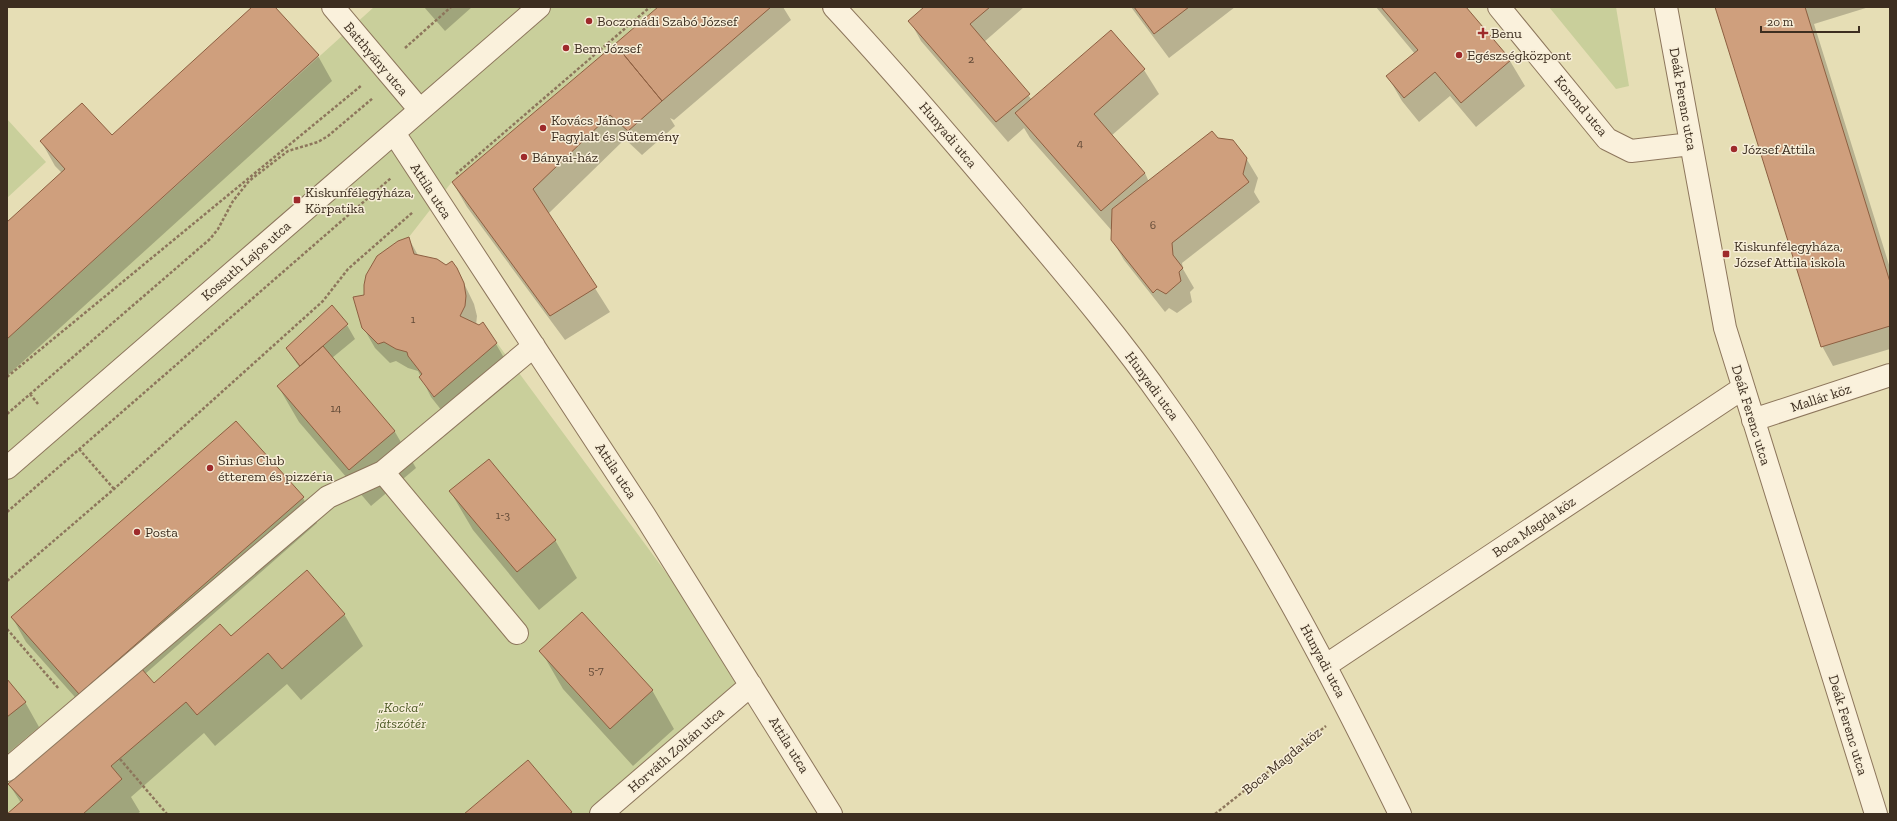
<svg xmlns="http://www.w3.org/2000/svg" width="1897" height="821" font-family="'Zilla Slab',serif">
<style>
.farmland{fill:#e6deb5}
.green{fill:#c9cf9b;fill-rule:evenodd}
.shadow{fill:#0003}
.building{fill:#cf9f7d;stroke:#8d5f41}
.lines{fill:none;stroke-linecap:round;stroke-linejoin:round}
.minor-casing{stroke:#8d765c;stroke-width:24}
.path{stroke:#8d765c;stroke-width:2.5;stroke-dasharray:3 2;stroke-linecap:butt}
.minor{stroke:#faf1dc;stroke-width:22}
.poi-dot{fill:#9e2a2b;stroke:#f7eed8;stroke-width:1.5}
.labels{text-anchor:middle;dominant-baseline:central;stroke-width:3;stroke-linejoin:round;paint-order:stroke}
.number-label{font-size:12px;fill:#624a37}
.poi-label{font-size:14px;fill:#3d2e20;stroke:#f7eed8;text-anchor:start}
.street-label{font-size:14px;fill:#3d2e20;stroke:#f7eed8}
.park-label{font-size:14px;font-style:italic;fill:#4d5a26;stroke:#f7eed8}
</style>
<rect width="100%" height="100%" fill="#f0e4c8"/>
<path class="farmland" d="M 7,7 L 1890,7 L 1890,814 L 7,814 Z"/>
<path class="green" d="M 374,7 L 658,7 L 451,183 L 409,237 L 398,241 L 377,256 L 366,275 L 364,285 L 364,295 L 353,297 L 362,328 L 378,344 L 384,342 L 396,349 L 407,352 L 408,356 L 422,374 L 419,377 L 433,397 L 497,343 L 751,688 L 610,814 L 7,814 L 7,339 ZM 332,305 L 348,325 L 300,366 L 286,348 Z
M 1549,7 L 1616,7 L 1629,86 L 1616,89 Z
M 7,119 L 46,162 L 7,198 Z"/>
<path class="shadow" d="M 253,7 L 274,7 L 318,56 L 332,81 L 7,376 L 7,224 L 62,173 L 55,166 L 41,141 L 112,136 Z
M 424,7 L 472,7 L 445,31 Z
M 659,7 L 783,7 L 791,20 L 674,120 L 670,118 L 675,126 L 642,155 L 625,139 L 548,214 L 610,312 L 565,340 L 467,207 L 453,183 Z
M 926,7 L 1024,7 L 984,42 L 1032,100 L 1111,31 L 1144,70 L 1159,94 L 1111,136 L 1145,173 L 1149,182 L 1218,139 L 1246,158 L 1258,178 L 1254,192 L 1260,202 L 1182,263 L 1183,269 L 1194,288 L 1190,292 L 1192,302 L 1177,313 L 1169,308 L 1165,312 L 1124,260 L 1112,240 L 1113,232 L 1030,138 L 1024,128 L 1008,142 L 921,41 L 910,21 Z
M 1131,7 L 1235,7 L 1169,58 Z
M 1376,7 L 1465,7 L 1510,61 L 1525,86 L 1476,127 L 1450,96 L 1419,122 L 1402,101 L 1388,77 L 1415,54 Z
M 1716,7 L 1869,7 L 1814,24 L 1890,268 L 1890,349 L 1833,366 L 1822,346 Z
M 409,239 L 419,257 L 457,269 L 474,304 L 477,316 L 476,325 L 496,344 L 507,363 L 446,416 L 431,397 L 418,371 L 408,368 L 396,361 L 390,363 L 375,348 L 363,327 L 365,295 Z
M 332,307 L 347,325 L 355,339 L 332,358 L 395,432 L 416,468 L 371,506 L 299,422 L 278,386 L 300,368 L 287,349 Z
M 236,422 L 303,498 L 317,523 L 145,674 L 154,684 L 231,638 L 344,614 L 363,646 L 301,700 L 287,684 L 215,746 L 204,733 L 131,797 L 140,812 L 137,814 L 8,814 L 21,803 L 9,784 L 90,714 L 26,642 L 12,617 Z
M 450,491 L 555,540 L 577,578 L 539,610 L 473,530 Z
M 541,651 L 652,690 L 674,729 L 633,766 L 563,689 Z
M 7,681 L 25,702 L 39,727 L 7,754 Z"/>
<path class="building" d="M 252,7 L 275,7 L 319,55 L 7,339 L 7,222 L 65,169 L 40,141 L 82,103 L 112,135 Z
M 658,7 L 771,7 L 662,101 L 615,44 Z
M 924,7 L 990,7 L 970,24 L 1030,94 L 996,122 L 908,21 Z
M 1134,7 L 1189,7 L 1154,34 Z
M 1381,7 L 1466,7 L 1511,60 L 1461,103 L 1435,72 L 1404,98 L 1386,76 L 1418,50 Z
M 1715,7 L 1805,7 L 1890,282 L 1890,326 L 1821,347 Z
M 1111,30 L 1145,69 L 1094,114 L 1145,173 L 1101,211 L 1015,113 Z
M 615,44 L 662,101 L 628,131 L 610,115 L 533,189 L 597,287 L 550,316 L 452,182 Z
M 1212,131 L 1218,138 L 1233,140 L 1247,158 L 1243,174 L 1249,182 L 1172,243 L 1173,255 L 1183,268 L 1179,272 L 1181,281 L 1166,294 L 1157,289 L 1153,293 L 1111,240 L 1112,209 Z
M 409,237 L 414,254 L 437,259 L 446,265 L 452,261 L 457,268 L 464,283 L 466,296 L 465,306 L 460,316 L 479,325 L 483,322 L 497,343 L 434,397 L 419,377 L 422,374 L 408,356 L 407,352 L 396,349 L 384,342 L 378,344 L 362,328 L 353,297 L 364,295 L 364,285 L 366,275 L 377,256 L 398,241 Z
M 332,305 L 348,324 L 300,366 L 286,348 Z
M 323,346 L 395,431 L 349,470 L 277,386 Z
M 236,421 L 304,497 L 79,694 L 11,617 Z
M 489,459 L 556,540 L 517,572 L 449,491 Z
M 307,570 L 345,614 L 282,669 L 268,653 L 197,715 L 186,702 L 111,766 L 122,779 L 83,814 L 7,814 L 23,800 L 8,784 L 141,668 L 154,683 L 220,624 L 231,636 Z
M 582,612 L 653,690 L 610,729 L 539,651 Z
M 7,679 L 26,702 L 7,717 Z
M 528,760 L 572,812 L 569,814 L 464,814 Z"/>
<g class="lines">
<g class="minor-casing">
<path id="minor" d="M 333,7 L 420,110
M 834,7 C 900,78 962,151 1024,225 C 1073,283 1122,341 1166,404 C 1258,532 1331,673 1400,814
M 1499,7 L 1607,139 L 1631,151 L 1691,144
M 1666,7 L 1725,328 L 1876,814
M 394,133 L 645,516 L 831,814
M 1753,420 L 1890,375
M 7,468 L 539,7
M 383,472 L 517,633
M 1325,666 L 1743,388
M 7,770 L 328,497 L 383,472 L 534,346
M 601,814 L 751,685"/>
</g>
<path class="path" d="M 405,48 L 451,7
M 456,174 L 650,7
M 7,377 L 362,85
M 30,394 L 38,404
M 7,414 L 210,239 L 218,229 L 233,201 L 249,181 L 288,151 L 318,142 L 328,136 L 373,98
M 79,449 L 114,489
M 7,512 L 391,178
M 7,581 L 114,489 L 323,301 L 348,269 L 413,212
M 7,629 L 59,689
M 120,759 L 167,814
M 1215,814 L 1326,726"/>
<use href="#minor" class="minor"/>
</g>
<g class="poi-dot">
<circle cx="589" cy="21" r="4"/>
<path d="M1481 27h4v4h4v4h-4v4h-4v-4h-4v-4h4z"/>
<circle cx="566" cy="48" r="4"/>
<circle cx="1459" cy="55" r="4"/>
<circle cx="543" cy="128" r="4"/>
<circle cx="1734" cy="149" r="4"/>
<circle cx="524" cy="157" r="4"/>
<rect x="293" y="196" width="8" height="8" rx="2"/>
<rect x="1722" y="250" width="8" height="8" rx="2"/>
<circle cx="210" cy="468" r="4"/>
<circle cx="137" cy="532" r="4"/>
</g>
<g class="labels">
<g class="number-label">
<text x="971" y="59">2</text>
<text x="1080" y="143">4</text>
<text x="1153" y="225">6</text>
<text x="413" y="319">1</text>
<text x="336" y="408">14</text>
<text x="503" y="515">1-3</text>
<text x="596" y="670">5-7</text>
</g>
<g class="poi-label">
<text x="597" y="21">Boczonádi Szabó József</text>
<text x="1491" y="33">Benu</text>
<text x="574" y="48">Bem József</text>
<text x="1467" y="55">Egészségközpont</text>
<text x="551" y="120">Kovács János –<tspan x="551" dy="16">Fagylalt és Sütemény</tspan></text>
<text x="1742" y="149">József Attila</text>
<text x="532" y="157">Bányai-ház</text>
<text x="305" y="192">Kiskunfélegyháza,<tspan x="305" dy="16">Körpatika</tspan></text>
<text x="1734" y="246">Kiskunfélegyháza,<tspan x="1734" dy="16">József Attila iskola</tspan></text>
<text x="218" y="460">Sirius Club<tspan x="218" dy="16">étterem és pizzéria</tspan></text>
<text x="145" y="532">Posta</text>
</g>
<g class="street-label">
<text transform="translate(376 59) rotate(50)">Batthyány utca</text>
<text transform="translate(1683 99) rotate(80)">Deák Ferenc utca</text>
<text transform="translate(1581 106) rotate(50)">Korond utca</text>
<text transform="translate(948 135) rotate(50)">Hunyadi utca</text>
<text transform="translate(431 191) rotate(57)">Attila utca</text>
<text transform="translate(246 261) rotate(-41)">Kossuth Lajos utca</text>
<text transform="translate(1152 386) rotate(54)">Hunyadi utca</text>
<text transform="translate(1821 398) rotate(-18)">Mallár köz</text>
<text transform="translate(1751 415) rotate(73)">Deák Ferenc utca</text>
<text transform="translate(616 471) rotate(57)">Attila utca</text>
<text transform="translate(1534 527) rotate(-34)">Boca Magda köz</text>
<text transform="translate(1323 661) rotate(62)">Hunyadi utca</text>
<text transform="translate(1848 725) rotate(73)">Deák Ferenc utca</text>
<text transform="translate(789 745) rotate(58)">Attila utca</text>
<text transform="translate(676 750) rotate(-41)">Horváth Zoltán utca</text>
<text transform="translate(1282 761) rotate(-39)">Boca Magda köz</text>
</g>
<g class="park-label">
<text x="401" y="707">„Kocka”<tspan x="401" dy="16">játszótér</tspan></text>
</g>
</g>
<rect width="1897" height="821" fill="none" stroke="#3d2e20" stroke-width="16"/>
<path d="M1761 26v6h98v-6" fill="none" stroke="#3d2e20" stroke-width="2"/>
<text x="1767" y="26" font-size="12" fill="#3d2e20" stroke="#f7eed8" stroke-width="3" paint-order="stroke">20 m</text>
</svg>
